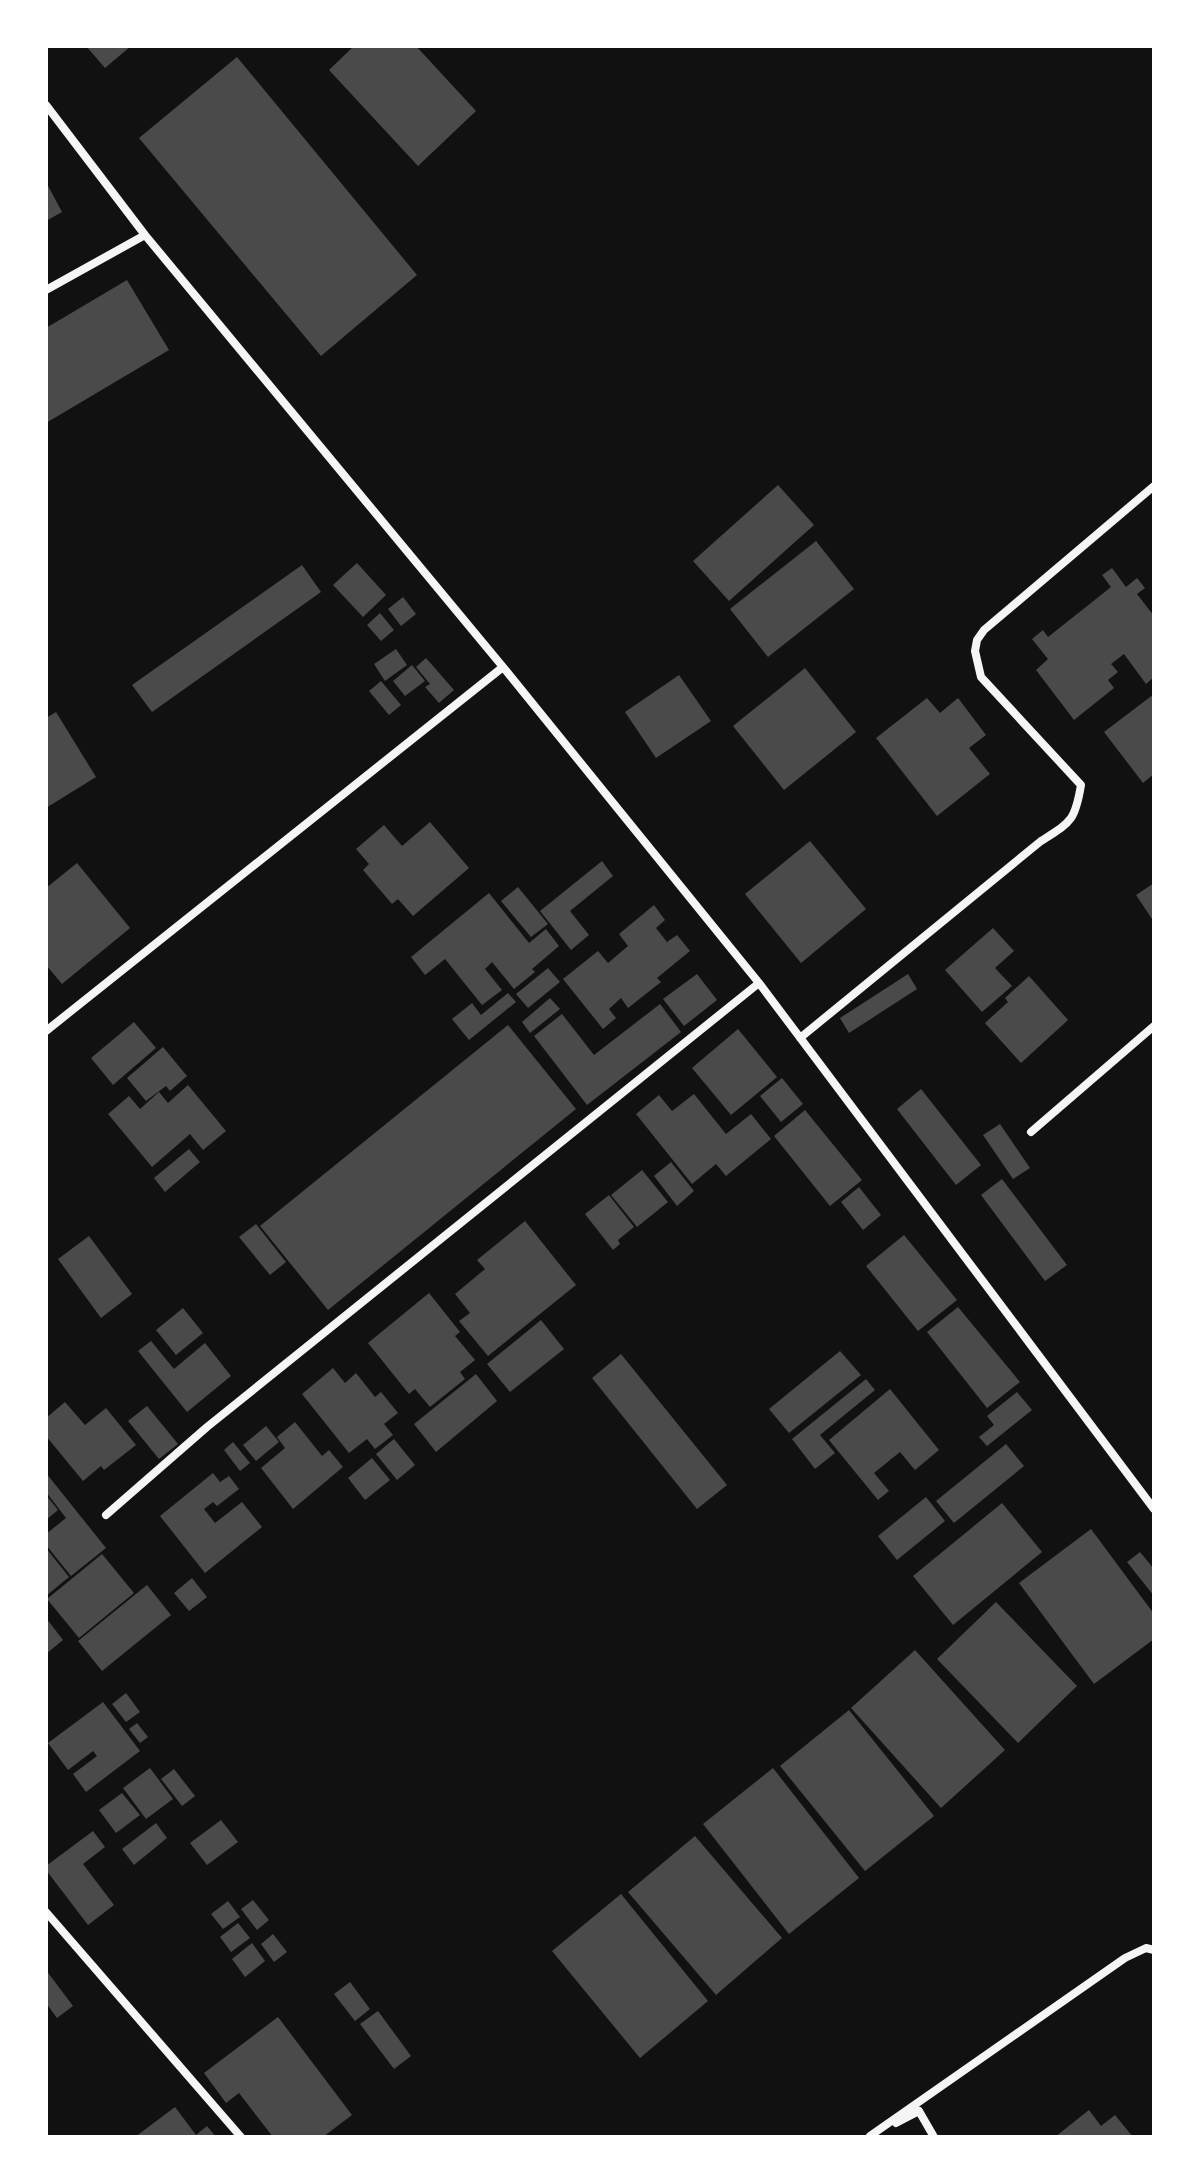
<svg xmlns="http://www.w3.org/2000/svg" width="1200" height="2183" font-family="Raleway,sans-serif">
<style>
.building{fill:#4a4a4a}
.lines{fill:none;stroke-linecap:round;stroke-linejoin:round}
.minor{stroke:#f5f5f5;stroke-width:8}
</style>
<rect width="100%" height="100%" fill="#111"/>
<path class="building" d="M 86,46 L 131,46 L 105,68 Z
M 354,46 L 416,46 L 476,111 L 418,166 L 329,70 Z
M 237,57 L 417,275 L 321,356 L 139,138 Z
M 46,182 L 62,212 L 46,221 Z
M 127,280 L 169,350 L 46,423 L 46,328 Z
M 778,485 L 814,525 L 729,601 L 693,561 Z
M 816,541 L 854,589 L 768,657 L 730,609 Z
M 357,563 L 386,595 L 363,617 L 333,585 Z
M 302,565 L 321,592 L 152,712 L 132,685 Z
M 1112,568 L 1126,587 L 1137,578 L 1145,588 L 1137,594 L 1154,616 L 1154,677 L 1146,684 L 1124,654 L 1111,664 L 1118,672 L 1108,680 L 1114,688 L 1074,720 L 1036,670 L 1048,659 L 1032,639 L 1043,630 L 1048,637 L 1111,587 L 1102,575 Z
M 403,597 L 416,614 L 401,626 L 388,609 Z
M 380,613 L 394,630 L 381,641 L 367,625 Z
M 396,649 L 407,665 L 385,681 L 374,664 Z
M 426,658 L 454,690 L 439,703 L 425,687 L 430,684 L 416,667 Z
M 412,665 L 425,681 L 405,696 L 393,681 Z
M 805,668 L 856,732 L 784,790 L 733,726 Z
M 679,675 L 711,721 L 656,758 L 625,712 Z
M 381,681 L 401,705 L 389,715 L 369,691 Z
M 1154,694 L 1154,774 L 1143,783 L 1104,732 Z
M 927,698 L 940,713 L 958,698 L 986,735 L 969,748 L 990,774 L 937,816 L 876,738 Z
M 56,712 L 96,777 L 46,808 L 46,718 Z
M 430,822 L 469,868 L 413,916 L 398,899 L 392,904 L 363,870 L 369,864 L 356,849 L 384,825 L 402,846 Z
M 810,841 L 866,909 L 801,963 L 745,894 Z
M 602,861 L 613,876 L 570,911 L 589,935 L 571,950 L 540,911 Z
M 77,863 L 130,928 L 62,984 L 46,965 L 46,888 Z
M 1154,883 L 1154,922 L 1136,895 Z
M 518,887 L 548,924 L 531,937 L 501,901 Z
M 489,893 L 529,943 L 546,929 L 559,946 L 532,969 L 535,972 L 514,989 L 492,962 L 485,969 L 502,990 L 482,1005 L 445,959 L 425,975 L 411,957 Z
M 654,905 L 665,920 L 656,928 L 667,942 L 677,935 L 690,951 L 657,978 L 661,982 L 628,1008 L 621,998 L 609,1009 L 616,1018 L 603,1029 L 563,979 L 598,951 L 608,963 L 628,946 L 619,934 Z
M 993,928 L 1014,951 L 995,968 L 1012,986 L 982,1012 L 945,970 Z
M 548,968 L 560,982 L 528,1008 L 516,994 Z
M 697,974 L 717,1000 L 684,1026 L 663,999 Z
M 908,974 L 917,989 L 849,1033 L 840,1018 Z
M 1029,976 L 1068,1020 L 1021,1063 L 985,1023 L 1008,1002 L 1005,998 Z
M 508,993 L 516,1002 L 469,1040 L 452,1019 L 472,1003 L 481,1015 Z
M 550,998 L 560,1009 L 530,1033 L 522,1022 Z
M 660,1004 L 681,1032 L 587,1105 L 534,1036 L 562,1014 L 594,1055 Z
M 134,1022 L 156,1048 L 113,1085 L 91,1058 Z
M 508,1025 L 576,1109 L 328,1310 L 260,1226 Z
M 738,1029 L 777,1077 L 731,1115 L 692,1068 Z
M 163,1047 L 187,1076 L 170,1091 L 166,1086 L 146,1101 L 127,1078 Z
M 782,1078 L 803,1104 L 781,1122 L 760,1096 Z
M 188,1085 L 226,1131 L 203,1150 L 190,1134 L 152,1167 L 108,1114 L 129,1096 L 140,1109 L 159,1092 L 168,1103 Z
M 921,1089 L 981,1165 L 956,1185 L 897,1109 Z
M 694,1094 L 726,1134 L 751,1114 L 771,1139 L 726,1176 L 716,1164 L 692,1184 L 636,1114 L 659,1095 L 672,1111 Z
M 805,1110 L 862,1180 L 830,1206 L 774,1136 Z
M 1000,1124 L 1030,1168 L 1013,1179 L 983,1135 Z
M 189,1149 L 200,1162 L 165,1192 L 154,1178 Z
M 671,1162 L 694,1191 L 677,1206 L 654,1176 Z
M 642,1170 L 668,1202 L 637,1227 L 611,1195 Z
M 1002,1179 L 1067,1265 L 1045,1281 L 981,1195 Z
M 859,1187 L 881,1215 L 863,1230 L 841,1202 Z
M 609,1195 L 634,1227 L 618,1240 L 620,1244 L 613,1250 L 585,1214 Z
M 525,1221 L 576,1285 L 488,1356 L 459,1321 L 470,1313 L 455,1294 L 485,1269 L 477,1260 Z
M 256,1224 L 286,1262 L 270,1275 L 239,1237 Z
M 904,1235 L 957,1300 L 918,1331 L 866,1266 Z
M 89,1236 L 132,1294 L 101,1318 L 58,1259 Z
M 429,1293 L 460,1332 L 455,1336 L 475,1360 L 460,1372 L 465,1379 L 430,1407 L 415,1389 L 409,1394 L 368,1343 Z
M 958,1307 L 1020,1382 L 987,1408 L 927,1332 Z
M 183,1308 L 203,1333 L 176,1355 L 156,1330 Z
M 541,1320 L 564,1349 L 510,1392 L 487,1364 Z
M 151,1341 L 174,1369 L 205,1343 L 231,1376 L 187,1412 L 138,1351 Z
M 840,1351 L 861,1375 L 789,1433 L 769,1409 Z
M 621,1354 L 727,1485 L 697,1509 L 592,1378 Z
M 333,1368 L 345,1383 L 356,1373 L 375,1397 L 381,1392 L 398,1413 L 384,1424 L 393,1435 L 375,1449 L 367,1439 L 349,1453 L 302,1394 Z
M 476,1374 L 497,1401 L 436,1452 L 414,1424 Z
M 866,1379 L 875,1390 L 820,1435 L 835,1453 L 815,1469 L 792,1439 Z
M 890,1389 L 939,1450 L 915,1470 L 900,1452 L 874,1473 L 889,1491 L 878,1500 L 829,1440 Z
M 1017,1392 L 1032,1410 L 987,1446 L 979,1437 L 994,1425 L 987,1416 Z
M 65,1402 L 85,1425 L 106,1408 L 136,1445 L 104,1470 L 101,1466 L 83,1481 L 46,1436 L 46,1418 Z
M 147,1406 L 178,1444 L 159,1459 L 128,1421 Z
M 295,1422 L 322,1456 L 329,1450 L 343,1467 L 293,1509 L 261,1468 L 285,1448 L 277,1437 Z
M 266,1426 L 279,1442 L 256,1461 L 243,1445 Z
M 394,1439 L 415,1465 L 397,1480 L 376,1454 Z
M 233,1442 L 250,1463 L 240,1471 L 224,1450 Z
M 1006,1444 L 1024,1466 L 954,1523 L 936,1501 Z
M 372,1458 L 390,1480 L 365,1500 L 348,1478 Z
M 46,1473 L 106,1548 L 71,1576 L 46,1545 L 46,1534 L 66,1518 L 46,1492 Z
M 213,1473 L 220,1482 L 229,1476 L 239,1489 L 217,1506 L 213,1502 L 204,1509 L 215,1523 L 242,1502 L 262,1527 L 205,1573 L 160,1516 Z
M 46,1495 L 58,1510 L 46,1520 Z
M 926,1497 L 945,1521 L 897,1560 L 878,1536 Z
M 1002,1503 L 1042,1552 L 953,1625 L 913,1576 Z
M 1091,1529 L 1154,1614 L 1154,1639 L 1094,1684 L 1019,1583 Z
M 46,1548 L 69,1577 L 46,1596 Z
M 1140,1552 L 1154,1569 L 1154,1596 L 1127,1562 Z
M 102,1554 L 134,1593 L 79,1638 L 47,1599 Z
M 192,1578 L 207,1597 L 189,1611 L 174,1593 Z
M 147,1585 L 171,1615 L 102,1671 L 78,1641 Z
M 996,1602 L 1077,1686 L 1018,1743 L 937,1659 Z
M 46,1618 L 63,1640 L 46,1654 Z
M 915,1650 L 1005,1750 L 941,1808 L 851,1708 Z
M 126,1693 L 140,1712 L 126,1722 L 112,1704 Z
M 103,1702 L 140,1751 L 86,1792 L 73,1774 L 97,1756 L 93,1751 L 68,1770 L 48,1743 Z
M 849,1710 L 934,1816 L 865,1871 L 780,1766 Z
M 137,1723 L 148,1737 L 140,1743 L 129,1729 Z
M 150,1768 L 173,1799 L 146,1819 L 123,1788 Z
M 773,1768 L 859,1878 L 789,1934 L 703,1824 Z
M 174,1769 L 195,1796 L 182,1806 L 161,1779 Z
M 122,1793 L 140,1815 L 116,1833 L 99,1810 Z
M 221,1820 L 238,1842 L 207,1865 L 190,1843 Z
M 156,1823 L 167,1838 L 134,1865 L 122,1849 Z
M 93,1831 L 105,1847 L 83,1864 L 114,1905 L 88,1925 L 46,1870 L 46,1866 Z
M 695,1836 L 782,1938 L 716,1995 L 628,1892 Z
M 621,1894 L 708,2001 L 640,2058 L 552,1951 Z
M 253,1900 L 269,1920 L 257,1930 L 241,1909 Z
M 228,1901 L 240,1917 L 223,1929 L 211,1914 Z
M 238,1923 L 250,1938 L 231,1952 L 220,1937 Z
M 273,1934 L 287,1952 L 274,1962 L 261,1944 Z
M 252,1943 L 265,1961 L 245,1977 L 232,1959 Z
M 46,1970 L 73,2006 L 57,2018 L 46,2003 Z
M 350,1982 L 370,2009 L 355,2021 L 334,1994 Z
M 378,2011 L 411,2056 L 394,2069 L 360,2024 Z
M 278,2017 L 352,2115 L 323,2137 L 273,2137 L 239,2093 L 226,2103 L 204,2073 Z
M 175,2107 L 196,2135 L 207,2126 L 216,2137 L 135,2137 Z
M 1089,2110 L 1101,2126 L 1115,2115 L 1133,2137 L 1055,2137 Z"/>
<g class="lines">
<path class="minor" d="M 46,105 L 145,235 L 503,667 L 759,983 L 1154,1509
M 46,290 L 145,235
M 46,1031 L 503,667
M 800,1038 L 1041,841 C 1071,822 1075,821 1081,785 L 981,677 L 975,651 L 977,640 L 984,630 L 1154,486
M 1031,1132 L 1154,1026
M 106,1515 L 207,1427 L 759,983
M 46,1912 L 241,2137
M 896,2123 L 919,2111 L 934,2137
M 870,2136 L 1125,1958 L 1146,1948 L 1154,1950"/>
</g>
<rect width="1200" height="2183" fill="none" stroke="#ffffff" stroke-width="96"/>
</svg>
